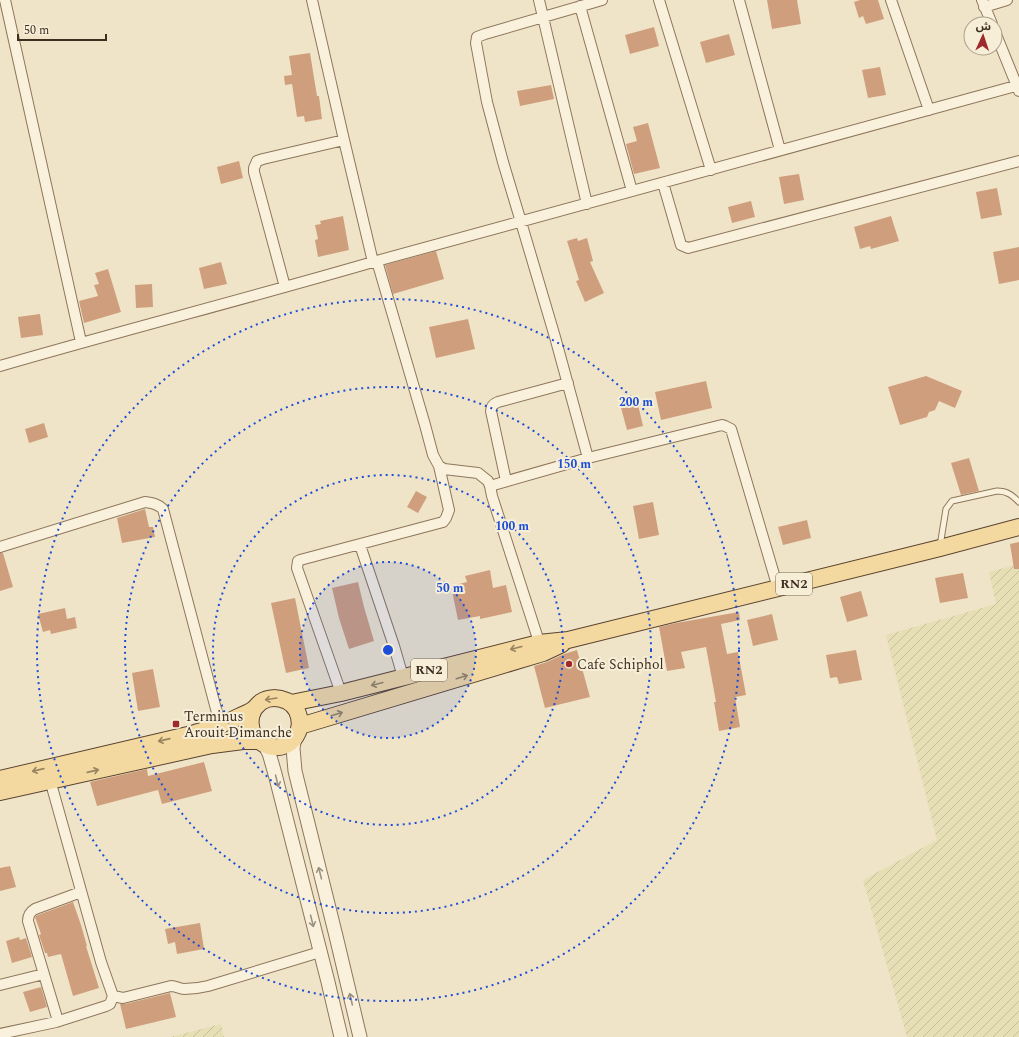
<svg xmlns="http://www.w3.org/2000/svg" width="1019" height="1037" font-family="Spectral,'Noto Sans Arabic',serif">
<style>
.farmland{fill:url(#farmland-furrows)}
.building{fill:#cf9f7d}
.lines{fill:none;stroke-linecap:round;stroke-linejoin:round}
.service-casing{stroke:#8d765c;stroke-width:7}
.minor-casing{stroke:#8d765c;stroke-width:12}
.tertiary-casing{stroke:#8d765c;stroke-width:15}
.primary-casing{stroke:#5b4430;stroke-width:18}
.service{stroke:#faf1dc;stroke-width:5}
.minor{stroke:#faf1dc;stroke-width:10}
.tertiary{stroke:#faf1dc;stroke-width:13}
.primary{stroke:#f3d9a0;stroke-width:16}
.oneway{stroke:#988460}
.oneway2{stroke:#9c907e}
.ring{fill:none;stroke:#1d4ed8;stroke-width:2;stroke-dasharray:2 4}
.poi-dot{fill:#9e2a2b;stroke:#f7eed8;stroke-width:1.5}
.labels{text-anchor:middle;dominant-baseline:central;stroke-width:4;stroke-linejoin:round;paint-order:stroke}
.shield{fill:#f7eed8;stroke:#756857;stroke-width:1}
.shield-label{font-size:13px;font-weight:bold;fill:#3d2e20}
.poi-label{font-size:14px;fill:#3d2e20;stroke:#f7eed8;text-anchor:start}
.centre{fill:#1d4ed8;stroke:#f7eed8;stroke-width:2}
.ring-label{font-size:12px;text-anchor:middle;font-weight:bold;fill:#1d4ed8;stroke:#f7eed8;stroke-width:4;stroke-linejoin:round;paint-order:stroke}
</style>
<defs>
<pattern id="farmland-furrows" width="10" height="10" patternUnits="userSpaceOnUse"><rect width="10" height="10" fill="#e6deb5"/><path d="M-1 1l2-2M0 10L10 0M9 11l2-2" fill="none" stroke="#c6bf9b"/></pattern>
</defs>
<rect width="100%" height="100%" fill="#f0e4c8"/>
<path class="farmland" d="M 1019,564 L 1019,1037 L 907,1037 L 863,880 L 937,840 L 886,635 L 996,604 L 989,572 Z
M 221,1024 L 224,1037 L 170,1037 Z"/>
<path class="building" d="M 767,0 L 797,0 L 801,24 L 772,29 Z
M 860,0 L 878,0 L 884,19 L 866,24 L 863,16 L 859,18 L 854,2 Z
M 654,27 L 659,46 L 630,54 L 625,35 Z
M 729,34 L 735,55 L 706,63 L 700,42 Z
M 310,53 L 317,96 L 319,96 L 322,119 L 305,122 L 304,116 L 297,117 L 292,84 L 285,85 L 284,76 L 292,75 L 289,56 Z
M 880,67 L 886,95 L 868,98 L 862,70 Z
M 551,85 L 554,99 L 520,106 L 517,91 Z
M 648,123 L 660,168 L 634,174 L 626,144 L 637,141 L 633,127 Z
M 239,161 L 243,178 L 221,184 L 217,167 Z
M 799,174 L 804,200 L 784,204 L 779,177 Z
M 997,188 L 1002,215 L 981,219 L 976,192 Z
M 751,201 L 755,217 L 732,223 L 728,207 Z
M 343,216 L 349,250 L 318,257 L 315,240 L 318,239 L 315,225 L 321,224 L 320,221 Z
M 891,216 L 899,241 L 871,249 L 870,246 L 860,249 L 854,227 Z
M 577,238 L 578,241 L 587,238 L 593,261 L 590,262 L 604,293 L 585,302 L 576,281 L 579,280 L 567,241 Z
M 1019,247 L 1019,280 L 999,284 L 993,252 Z
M 436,251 L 444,279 L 393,294 L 385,265 Z
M 221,262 L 227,284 L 204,289 L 199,268 Z
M 108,269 L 121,312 L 84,323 L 79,301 L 98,296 L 94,285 L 99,284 L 95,273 Z
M 152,284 L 153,307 L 136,308 L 135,285 Z
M 40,314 L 43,335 L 21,338 L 18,317 Z
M 468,319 L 475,349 L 436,358 L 429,327 Z
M 926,376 L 962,391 L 955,408 L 939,401 L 935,410 L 929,412 L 927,417 L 900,425 L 888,387 Z
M 706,381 L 712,408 L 661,420 L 655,392 Z
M 637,400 L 643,426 L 627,430 L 620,404 Z
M 44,423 L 48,437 L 29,443 L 25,429 Z
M 969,458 L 979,491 L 961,495 L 951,463 Z
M 416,491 L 427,497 L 418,513 L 407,507 Z
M 653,502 L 659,535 L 639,539 L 633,506 Z
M 145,509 L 149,527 L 153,527 L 155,537 L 122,543 L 117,518 Z
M 807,520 L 811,538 L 783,545 L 778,527 Z
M 1019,542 L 1019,569 L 1014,569 L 1010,544 Z
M 0,553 L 3,553 L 13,587 L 0,591 Z
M 490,570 L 493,588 L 506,585 L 512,612 L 480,619 L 480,616 L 458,620 L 451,586 L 467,582 L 465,576 Z
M 963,573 L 968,598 L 940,603 L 935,578 Z
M 358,582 L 364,607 L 374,641 L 349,649 L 339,618 L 332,588 Z
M 861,591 L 868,616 L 847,622 L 840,597 Z
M 295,598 L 309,668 L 286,673 L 271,603 Z
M 65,608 L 67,619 L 75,617 L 77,628 L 51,634 L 50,630 L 43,632 L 38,614 Z
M 739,612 L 740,620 L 721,624 L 727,654 L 738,652 L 746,695 L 735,697 L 740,727 L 719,731 L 714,702 L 716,702 L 706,647 L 681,652 L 685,668 L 667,671 L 659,627 L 676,623 Z
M 772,614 L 778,640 L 753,646 L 747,620 Z
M 577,650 L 590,697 L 545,708 L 534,666 L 547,662 L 564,654 Z
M 856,650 L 862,680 L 839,684 L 837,677 L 830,678 L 826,655 Z
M 153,669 L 160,707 L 138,711 L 132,673 Z
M 204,762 L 212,791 L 162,804 L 158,790 L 97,806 L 90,782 L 147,769 L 148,776 Z
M 10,866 L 16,887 L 0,891 L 0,868 Z
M 73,902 L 81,925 L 87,946 L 86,946 L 99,988 L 73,996 L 61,954 L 48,957 L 47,953 L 45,953 L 39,935 L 41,934 L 35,917 L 38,915 Z
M 200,923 L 204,949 L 177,954 L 175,942 L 168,944 L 165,929 Z
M 19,937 L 20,940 L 26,938 L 32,957 L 12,963 L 6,941 Z
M 41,987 L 47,1007 L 30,1012 L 23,992 Z
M 170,993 L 176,1017 L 126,1029 L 120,1004 L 125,1004 Z"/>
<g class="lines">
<g class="service-casing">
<path id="service" d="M 940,546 L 946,509 L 952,501 L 997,491 C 1007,491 1012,495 1019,502"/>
</g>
<g class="minor-casing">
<path id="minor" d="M 5,0 L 81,342
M 312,0 L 344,140
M 539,0 L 587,204
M 659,0 L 711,170
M 739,0 L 780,150
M 891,0 L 929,110
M 982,0 L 992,24
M 580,6 L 632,191
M 984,7 L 1007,0
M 995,32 L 1019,91
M 663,183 L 681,245 L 688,248 L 1019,161
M 377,261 L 425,425 L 433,455 L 439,466 L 444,469 L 478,473 L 488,481 L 490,486
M 285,287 L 254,172 L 254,168 L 257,161 L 263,159 L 344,140 L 373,262
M 0,366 C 124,330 249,298 373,262 L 1019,85
M 588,458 L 722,425 L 725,426 L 731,429 L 778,588
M 506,481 L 491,411 C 491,406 493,404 498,402 L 568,383
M 360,545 L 394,646 L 403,677
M 0,547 L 145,502 C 153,503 157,504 163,509 L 220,724
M 541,648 L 492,496 L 490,486 L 588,458 L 555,337 L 521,222 L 503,162 L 487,102 L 476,43 L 477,37 L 485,34 L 602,0
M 341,693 L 297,568 L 298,561 L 300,560 L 443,522 L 446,518 L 449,510 L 439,466
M 0,985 L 44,974
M 113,996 L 123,998 L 171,986 C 176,986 180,989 184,989 C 192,989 200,988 208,986 L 320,952
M 58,1021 L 28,921 C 28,915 30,912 35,909 L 81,892
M 0,1034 L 56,1022 L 106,1006 L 110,1004 L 113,996 L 101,962 L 50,780"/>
</g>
<g class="tertiary-casing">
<path id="tertiary" d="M 295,737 L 293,748 L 295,771 L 336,936 L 360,1037
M 264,744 L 269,753 L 275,774 L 328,982 L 341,1037"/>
</g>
<g class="primary-casing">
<path id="primary" d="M 291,703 L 341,693 L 539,643 L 568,640 L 940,548 L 1019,527
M 300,726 L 543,653 L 562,644
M 0,779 L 192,734 C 207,729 224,725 238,717 C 243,715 250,712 254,709 C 256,707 258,704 261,702 C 268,697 278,697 287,701 C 291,703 295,707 297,711 C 300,718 301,725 298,732 C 287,759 246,747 251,718 C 251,715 253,712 254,709
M 0,792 L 212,745 L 243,741 L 259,741"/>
</g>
<use href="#service" class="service"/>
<use href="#minor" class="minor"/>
<use href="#tertiary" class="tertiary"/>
<use href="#primary" class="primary"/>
</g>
<defs><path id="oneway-shaft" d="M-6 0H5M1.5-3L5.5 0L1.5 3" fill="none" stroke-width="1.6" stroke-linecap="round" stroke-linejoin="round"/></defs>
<g class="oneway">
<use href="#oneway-shaft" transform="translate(516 648) rotate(166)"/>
<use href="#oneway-shaft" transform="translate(462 677) rotate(-17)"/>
<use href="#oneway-shaft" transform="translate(377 684) rotate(166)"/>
<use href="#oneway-shaft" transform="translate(271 699) rotate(171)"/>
<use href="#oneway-shaft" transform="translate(337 714) rotate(-17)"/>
<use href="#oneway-shaft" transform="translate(164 740) rotate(167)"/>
<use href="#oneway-shaft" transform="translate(38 770) rotate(167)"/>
<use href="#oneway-shaft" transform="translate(93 771) rotate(-13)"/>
</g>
<g class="oneway2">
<use href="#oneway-shaft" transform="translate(277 781) rotate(76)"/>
<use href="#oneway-shaft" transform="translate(320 873) rotate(-104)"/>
<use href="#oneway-shaft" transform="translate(312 921) rotate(76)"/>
<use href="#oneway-shaft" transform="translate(351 999) rotate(-103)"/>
</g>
<circle cx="388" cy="650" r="88" fill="#1d4ed8" fill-opacity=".12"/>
<g class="ring">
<circle cx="388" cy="650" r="88"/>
<circle cx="388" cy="650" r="175"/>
<circle cx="388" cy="650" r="263"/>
<circle cx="388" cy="650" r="351"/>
</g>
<g class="poi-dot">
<circle cx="569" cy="664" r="4"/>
<rect x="172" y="720" width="8" height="8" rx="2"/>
</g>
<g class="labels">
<g class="shield">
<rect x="776" y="573" width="36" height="22" rx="3"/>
<rect x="411" y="659" width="36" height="22" rx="3"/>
</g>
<g class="shield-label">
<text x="794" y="584">RN2</text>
<text x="429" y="670">RN2</text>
</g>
<g class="poi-label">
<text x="577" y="664">Cafe Schiphol</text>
<text x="184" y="716">Terminus<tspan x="184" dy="16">Arouit Dimanche</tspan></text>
</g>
</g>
<circle cx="388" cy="650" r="6" class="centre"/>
<g class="ring-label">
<text x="636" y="406">200 m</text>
<text x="574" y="468">150 m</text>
<text x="512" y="530">100 m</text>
<text x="450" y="592">50 m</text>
</g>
<g transform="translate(983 36) rotate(3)"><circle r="19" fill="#f7eed8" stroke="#ada18e"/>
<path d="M0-3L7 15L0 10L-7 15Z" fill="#9e2a2b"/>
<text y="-6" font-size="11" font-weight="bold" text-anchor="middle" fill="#3d2e20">ش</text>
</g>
<path d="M18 34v6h88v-6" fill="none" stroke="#3d2e20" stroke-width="2"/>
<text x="24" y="34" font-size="12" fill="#3d2e20" stroke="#f7eed8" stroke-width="3" paint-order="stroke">50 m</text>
</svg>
